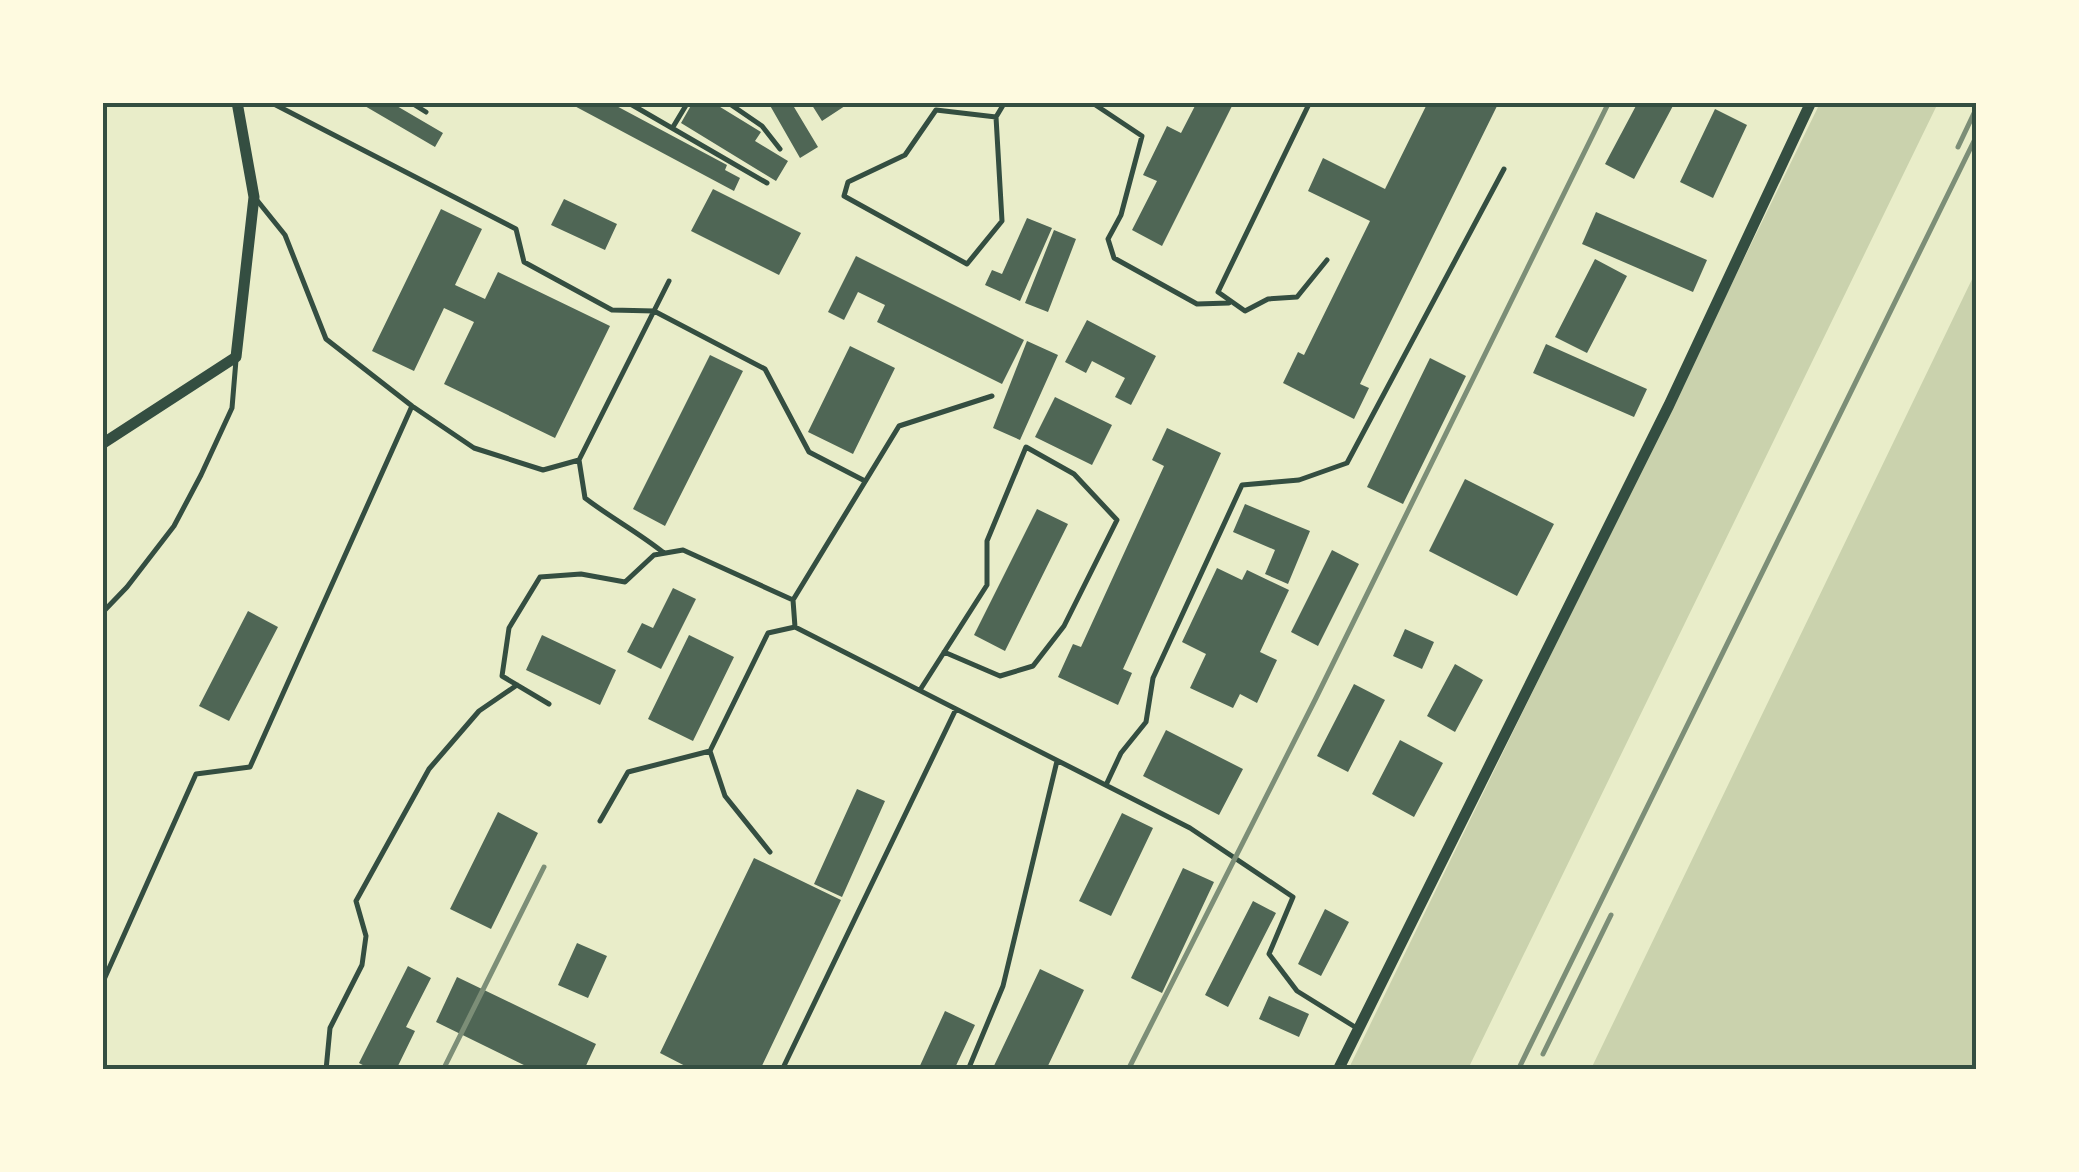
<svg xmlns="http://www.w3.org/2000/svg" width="2079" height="1172" font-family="Lato,sans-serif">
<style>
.green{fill:#cad2ad}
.building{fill:#4f6655}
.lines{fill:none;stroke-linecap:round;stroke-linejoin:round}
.service{stroke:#344e41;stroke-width:5}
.tertiary{stroke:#344e41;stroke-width:11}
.rail{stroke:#7c8e77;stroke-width:5}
.neatline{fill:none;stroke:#344e41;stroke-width:4}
</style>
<rect width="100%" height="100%" fill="#e9edc9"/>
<path class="green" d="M 1820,103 L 1938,103 L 1468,1069 L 1348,1070 Z
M 1976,271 L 1976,1069 L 1591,1069 Z"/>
<path class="building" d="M 358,102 L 390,102 L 443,133 L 435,147 Z
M 567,102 L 609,102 L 727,165 L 725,170 L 740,178 L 734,191 Z
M 693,102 L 712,102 L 761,132 L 755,141 L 788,161 L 776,181 L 681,123 Z
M 768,102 L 791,102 L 818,147 L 800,158 Z
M 810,102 L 851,102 L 822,121 Z
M 1197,102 L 1234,102 L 1162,246 L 1132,230 L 1157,181 L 1143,175 L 1167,126 L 1181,133 Z
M 1428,102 L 1499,102 L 1360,384 L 1369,388 L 1354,419 L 1283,383 L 1298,352 L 1304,355 L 1370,221 L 1308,191 L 1323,158 L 1385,189 Z
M 1638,102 L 1675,102 L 1634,179 L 1605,164 Z
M 1715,109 L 1747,125 L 1713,198 L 1680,182 Z
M 713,189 L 801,233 L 779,275 L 691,231 Z
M 564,199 L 617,224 L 605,250 L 551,225 Z
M 441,209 L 482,229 L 455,285 L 485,299 L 498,272 L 610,326 L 555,438 L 444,384 L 474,322 L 444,308 L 414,371 L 372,351 Z
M 1596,212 L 1707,260 L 1693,292 L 1582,244 Z
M 1027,218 L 1052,228 L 1020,301 L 985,285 L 992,270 L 1002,274 Z
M 1054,230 L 1076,239 L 1048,312 L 1025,303 Z
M 856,256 L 1024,340 L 1002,384 L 877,322 L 885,305 L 858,292 L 844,320 L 828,312 Z
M 1595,259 L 1627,276 L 1587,353 L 1555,337 Z
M 1087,320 L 1156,356 L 1131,405 L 1115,397 L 1125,378 L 1092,361 L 1086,373 L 1065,362 Z
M 1027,341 L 1058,355 L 1020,440 L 993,428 Z
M 1546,344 L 1647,389 L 1634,417 L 1533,373 Z
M 850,346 L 895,368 L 853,454 L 808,432 Z
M 710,355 L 743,371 L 665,526 L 633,509 Z
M 1430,358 L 1466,376 L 1403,504 L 1367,487 Z
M 1055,397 L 1112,425 L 1092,465 L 1035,437 Z
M 1167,428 L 1221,453 L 1123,669 L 1132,673 L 1118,705 L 1058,677 L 1073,644 L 1081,647 L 1164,466 L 1152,460 Z
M 1465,479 L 1554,524 L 1517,596 L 1429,551 Z
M 1245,504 L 1310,531 L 1288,584 L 1265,574 L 1275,550 L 1233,532 Z
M 1037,509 L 1068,524 L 1005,651 L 974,635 Z
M 1332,550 L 1359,564 L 1318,646 L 1291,632 Z
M 1217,568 L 1242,580 L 1247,570 L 1289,590 L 1260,652 L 1277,660 L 1257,703 L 1240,694 L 1233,708 L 1190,688 L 1206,654 L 1182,642 Z
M 673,588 L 696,599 L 661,669 L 627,652 L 642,623 L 653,628 Z
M 248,611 L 278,627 L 229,721 L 199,706 Z
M 1405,629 L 1434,642 L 1422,669 L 1393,656 Z
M 542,635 L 616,670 L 600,705 L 526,670 Z
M 689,635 L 734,657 L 693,741 L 648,719 Z
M 1455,664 L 1483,680 L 1455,732 L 1427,716 Z
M 1354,684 L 1385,700 L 1348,772 L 1317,756 Z
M 1166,730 L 1243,769 L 1219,815 L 1143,776 Z
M 1400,740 L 1443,763 L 1414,817 L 1372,794 Z
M 857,789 L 885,801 L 842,897 L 814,884 Z
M 498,812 L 538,833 L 491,929 L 450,909 Z
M 1122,813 L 1153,828 L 1111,916 L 1079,901 Z
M 754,858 L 841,900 L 760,1070 L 693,1070 L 660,1053 Z
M 1183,868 L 1214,882 L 1162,993 L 1131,978 Z
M 1253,901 L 1276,913 L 1228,1007 L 1205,995 Z
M 1325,909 L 1349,922 L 1321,976 L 1298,964 Z
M 577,943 L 607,956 L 588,998 L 558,985 Z
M 408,966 L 431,978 L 406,1027 L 415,1031 L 396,1070 L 372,1070 L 359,1063 Z
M 1040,969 L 1084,990 L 1046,1070 L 992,1070 Z
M 457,977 L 596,1044 L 584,1070 L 534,1070 L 436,1022 Z
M 1269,996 L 1309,1014 L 1299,1037 L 1259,1019 Z
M 945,1011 L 975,1025 L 954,1070 L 918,1070 Z"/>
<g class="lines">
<path class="service" d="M 270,102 L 516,229 L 524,262 L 612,310 L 654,311 L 765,369 L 809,452 L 865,481
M 410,102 L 426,112
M 627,102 L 767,183
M 727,102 L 762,126 L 780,149
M 1091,102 L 1142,136 L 1121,215 L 1108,239 L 1114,258 L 1197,304 L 1229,303
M 1310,102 L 1218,292 L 1245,311 L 1268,299 L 1297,297 L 1327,260
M 996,117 L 936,110 L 905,155 L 848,182 L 844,196 L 967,264 L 1002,221 L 996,117 L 1005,102
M 673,127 L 688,102
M 256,199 L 285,235 L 326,339 L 412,406 L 474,448 L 543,470 L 579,460 L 669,281
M 992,396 L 899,426 L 793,600 L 795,627 L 1190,828 L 1293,897 L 1269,954 L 1297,991 L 1355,1027
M 579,460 L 585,498 C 611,518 638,532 664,553
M 102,613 L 127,587 L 174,526 L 201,475 L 232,408 L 236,360
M 920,690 L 987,585 L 987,541 L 1026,447 L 1074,474 L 1117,520 L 1064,626 L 1033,666 L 1000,676 L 944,652
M 549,704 L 502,676 L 509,628 L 540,577 L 581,574 L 625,582 L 654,555 L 683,550 L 793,600
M 1106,785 L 1121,753 L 1146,722 L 1153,678 L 1242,485 L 1299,480 L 1347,463 L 1504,169
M 600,821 L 628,772 L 710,751
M 770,852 L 725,796 L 710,751 L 768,633 L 795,627
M 102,984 L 196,774 L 250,767 L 412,406
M 326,1070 L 330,1028 L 362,965 L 366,936 L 356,901 L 429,769 L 479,711 L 517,685
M 782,1070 L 956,709
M 968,1070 L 1003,986 L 1057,761"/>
<path class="tertiary" d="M 102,444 L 236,357 L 254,197 L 237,102
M 1338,1070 L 1669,405 L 1811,102"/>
<path class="rail" d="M 1958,147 L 1976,109
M 1543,1054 L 1611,915
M 443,1070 L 544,867
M 1128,1070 L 1316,698 L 1609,102
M 1518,1070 L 1976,137"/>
</g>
<rect width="2079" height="1172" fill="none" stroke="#fefae0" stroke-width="210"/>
<rect x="105" y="105" width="1869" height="962" class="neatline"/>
</svg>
